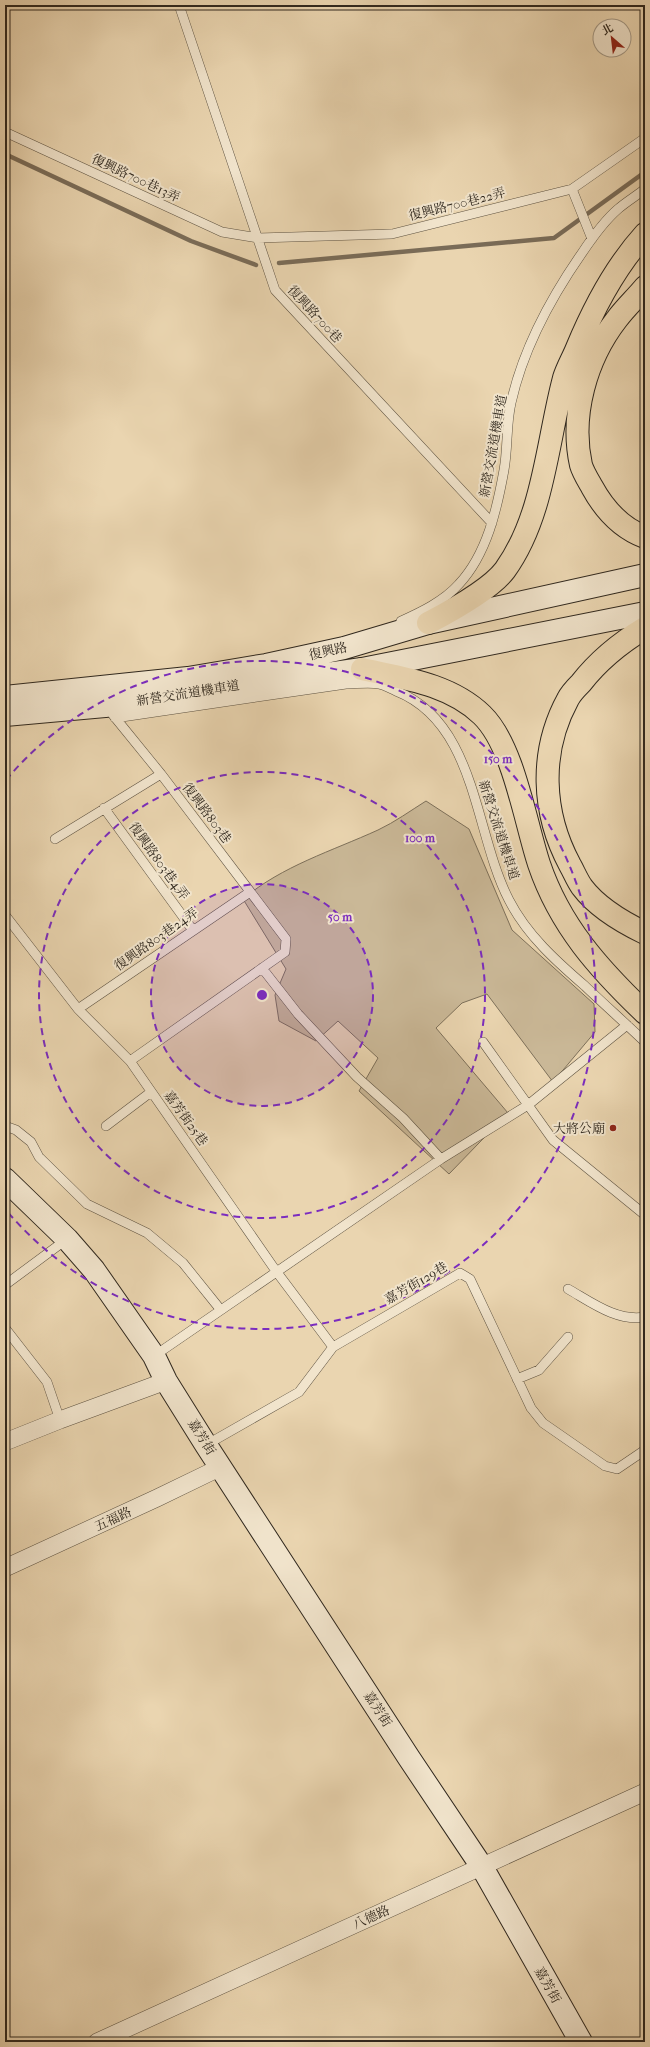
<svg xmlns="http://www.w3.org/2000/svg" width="650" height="2047" font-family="'IM FELL French Canon','Noto Serif TC',serif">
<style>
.grass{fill:#cab897;stroke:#7d705a}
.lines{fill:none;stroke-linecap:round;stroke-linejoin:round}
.stream{stroke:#7a6c58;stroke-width:4.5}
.lane-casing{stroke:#5e5342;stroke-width:10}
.street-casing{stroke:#5e5342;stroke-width:18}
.secondary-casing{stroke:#30281e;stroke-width:24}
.highway-casing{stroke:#30281e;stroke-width:24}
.lane{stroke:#f1e4cc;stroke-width:9}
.street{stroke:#f1e4cc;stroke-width:17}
.secondary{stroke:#f1e4cc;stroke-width:22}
.highway{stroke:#ead5b0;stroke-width:22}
.ring{fill:none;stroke:#7b2cbf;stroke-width:2;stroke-dasharray:7 5}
.poi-dot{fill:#8f2418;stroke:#f1e4cc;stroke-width:1.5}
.labels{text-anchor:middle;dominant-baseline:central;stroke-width:4;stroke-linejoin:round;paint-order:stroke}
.street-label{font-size:13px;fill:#30281e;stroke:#f1e4cc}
.poi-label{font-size:13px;fill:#30281e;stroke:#f1e4cc;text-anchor:end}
.centre{fill:#7b2cbf;stroke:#f1e4cc;stroke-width:2}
.ring-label{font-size:12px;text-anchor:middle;font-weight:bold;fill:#7b2cbf;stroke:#f1e4cc;stroke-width:4;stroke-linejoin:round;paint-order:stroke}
</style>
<rect width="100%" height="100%" fill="#ead5b0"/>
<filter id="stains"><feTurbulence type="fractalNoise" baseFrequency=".005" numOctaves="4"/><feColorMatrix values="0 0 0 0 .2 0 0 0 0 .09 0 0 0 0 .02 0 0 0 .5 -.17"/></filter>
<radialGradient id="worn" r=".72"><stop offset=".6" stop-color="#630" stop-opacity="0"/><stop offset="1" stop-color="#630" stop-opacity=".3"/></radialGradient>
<path class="grass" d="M 426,801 L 469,829 L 512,930 L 594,1004 L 595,1032 L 553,1082 L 487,994 L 462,1003 L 436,1028 L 508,1113 L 449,1174 L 359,1091 L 378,1058 L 338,1021 L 316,1041 L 279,1021 L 275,995 L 286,969 L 243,899 C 282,866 332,851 378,830 C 395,822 410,811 426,801 Z"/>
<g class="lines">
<path class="stream" d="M 5,154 L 191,241 L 256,265
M 279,263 L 554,238 L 645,172"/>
<g class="lane-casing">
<path id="lane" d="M 179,5 L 275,290 L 492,523
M 5,132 L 222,232 L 258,238 L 392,234 L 572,189 L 645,138
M 572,189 L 592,239
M 401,621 C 421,612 444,601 459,584 C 487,554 497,509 504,470 C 508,448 506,425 511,403 C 523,349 550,299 582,253 C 592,238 604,221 618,209 C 626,202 636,196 645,189
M 113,715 L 161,774 L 286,939 L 285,952 L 130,1061
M 115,718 L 346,684 C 356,684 369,682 379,684 C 385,685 391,689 396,691 C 477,723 474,833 509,900 C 527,935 556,961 585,986 C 605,1005 625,1023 645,1042
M 104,808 L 192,929
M 55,839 L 161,774
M 5,915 L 78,1009 L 130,1061 L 276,1271 L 333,1347
M 262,968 L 298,1014 L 357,1077 L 403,1118 L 441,1159
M 78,1009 L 250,892
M 483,1042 L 553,1140 L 645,1215
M 5,1126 L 16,1130 L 31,1142 L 39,1157 L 87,1204 L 147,1233 L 183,1263 L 220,1309
M 106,1126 L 151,1092
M 5,1285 L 67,1239
M 568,1289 C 591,1302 617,1322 645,1317
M 5,1328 L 47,1382 L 60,1420
M 154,1356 L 441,1159 L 528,1105 L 627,1025
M 517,1379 L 539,1370 L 568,1337
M 206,1445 L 299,1392 L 333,1347 L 460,1273 L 470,1279 L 531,1408 L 543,1423 L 605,1466 L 617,1469 L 645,1450"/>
</g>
<g class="street-casing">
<path id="street" d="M 5,1442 L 60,1420 L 166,1381
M 5,1568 L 157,1498 L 221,1467
M 97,2042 L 645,1792"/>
</g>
<g class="secondary-casing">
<path id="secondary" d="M 5,697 L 188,678 L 266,665 L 344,648 L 428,623 L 645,575
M 5,715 L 105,706 L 362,669 L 645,613
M 5,1179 L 67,1239 L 94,1270 L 154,1356 L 166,1381 L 206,1445 L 409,1758 L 482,1867 L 581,2042"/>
</g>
<g class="highway-casing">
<path id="highway" d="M 645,287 C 636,298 625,308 617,319 C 586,359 570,415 581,465 C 583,472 588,480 592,487 C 604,509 621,528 645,537
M 428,623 C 449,612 490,590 505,570 C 544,516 547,442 564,378 C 567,368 573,358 577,348 C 594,307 615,267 645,234
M 645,628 C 620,643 599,660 581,683 C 576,688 571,693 568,699 C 539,752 542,813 570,865 C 574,872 577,880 582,887 C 597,907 622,922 645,933
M 362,669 C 403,678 450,684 482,715 C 514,746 525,822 539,864 C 560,926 599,969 645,1013"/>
</g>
<use href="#lane" class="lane"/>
<use href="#street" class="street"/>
<use href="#secondary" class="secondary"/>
<use href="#highway" class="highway"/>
</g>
<circle cx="262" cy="995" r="111" fill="#7b2cbf" fill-opacity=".12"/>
<g class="ring">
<circle cx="262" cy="995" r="111"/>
<circle cx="262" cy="995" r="223"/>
<path d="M6 780A334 334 0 1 1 6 1210"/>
</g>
<circle class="poi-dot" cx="613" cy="1128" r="4"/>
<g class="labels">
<g class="street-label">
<text transform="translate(136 178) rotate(25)">復興路700巷13弄</text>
<text transform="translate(457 204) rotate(-14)">復興路700巷22弄</text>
<text transform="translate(315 314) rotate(47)">復興路700巷</text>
<text transform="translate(493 446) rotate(-80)">新營交流道機車道</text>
<text transform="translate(328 651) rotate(-13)">復興路</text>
<text transform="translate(188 693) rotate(-9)">新營交流道機車道</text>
<text transform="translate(207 813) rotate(53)">復興路803巷</text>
<text transform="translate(499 830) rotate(72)">新營交流道機車道</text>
<text transform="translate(159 861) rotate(54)">復興路803巷4弄</text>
<text transform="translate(156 939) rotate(-35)">復興路803巷24弄</text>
<text transform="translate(186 1118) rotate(54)">嘉芳街25巷</text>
<text transform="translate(416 1283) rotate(-30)">嘉芳街129巷</text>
<text transform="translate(202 1437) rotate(58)">嘉芳街</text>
<text transform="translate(113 1519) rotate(-25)">五福路</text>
<text transform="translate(378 1709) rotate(57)">嘉芳街</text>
<text transform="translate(371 1917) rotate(-24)">八德路</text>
<text transform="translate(548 1985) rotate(60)">嘉芳街</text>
</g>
<g class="poi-label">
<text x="605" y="1128">大將公廟</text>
</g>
</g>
<circle cx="262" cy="995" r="6" class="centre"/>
<g class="ring-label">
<text x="498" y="763">150 m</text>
<text x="420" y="842">100 m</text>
<text x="340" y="921">50 m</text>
</g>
<rect width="650" height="2047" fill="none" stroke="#ead5b0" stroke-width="20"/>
<rect x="6" y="6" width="638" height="2035" fill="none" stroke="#30281e" stroke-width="2"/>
<rect x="10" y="10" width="630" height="2027" fill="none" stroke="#30281e"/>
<g transform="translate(612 38) rotate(332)"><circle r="19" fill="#f1e4cc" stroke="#a49986"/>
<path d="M0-3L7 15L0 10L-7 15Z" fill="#8f2418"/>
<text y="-6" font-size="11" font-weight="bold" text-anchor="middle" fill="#30281e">北</text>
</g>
<rect width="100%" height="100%" filter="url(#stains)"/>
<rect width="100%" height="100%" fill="url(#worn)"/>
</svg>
